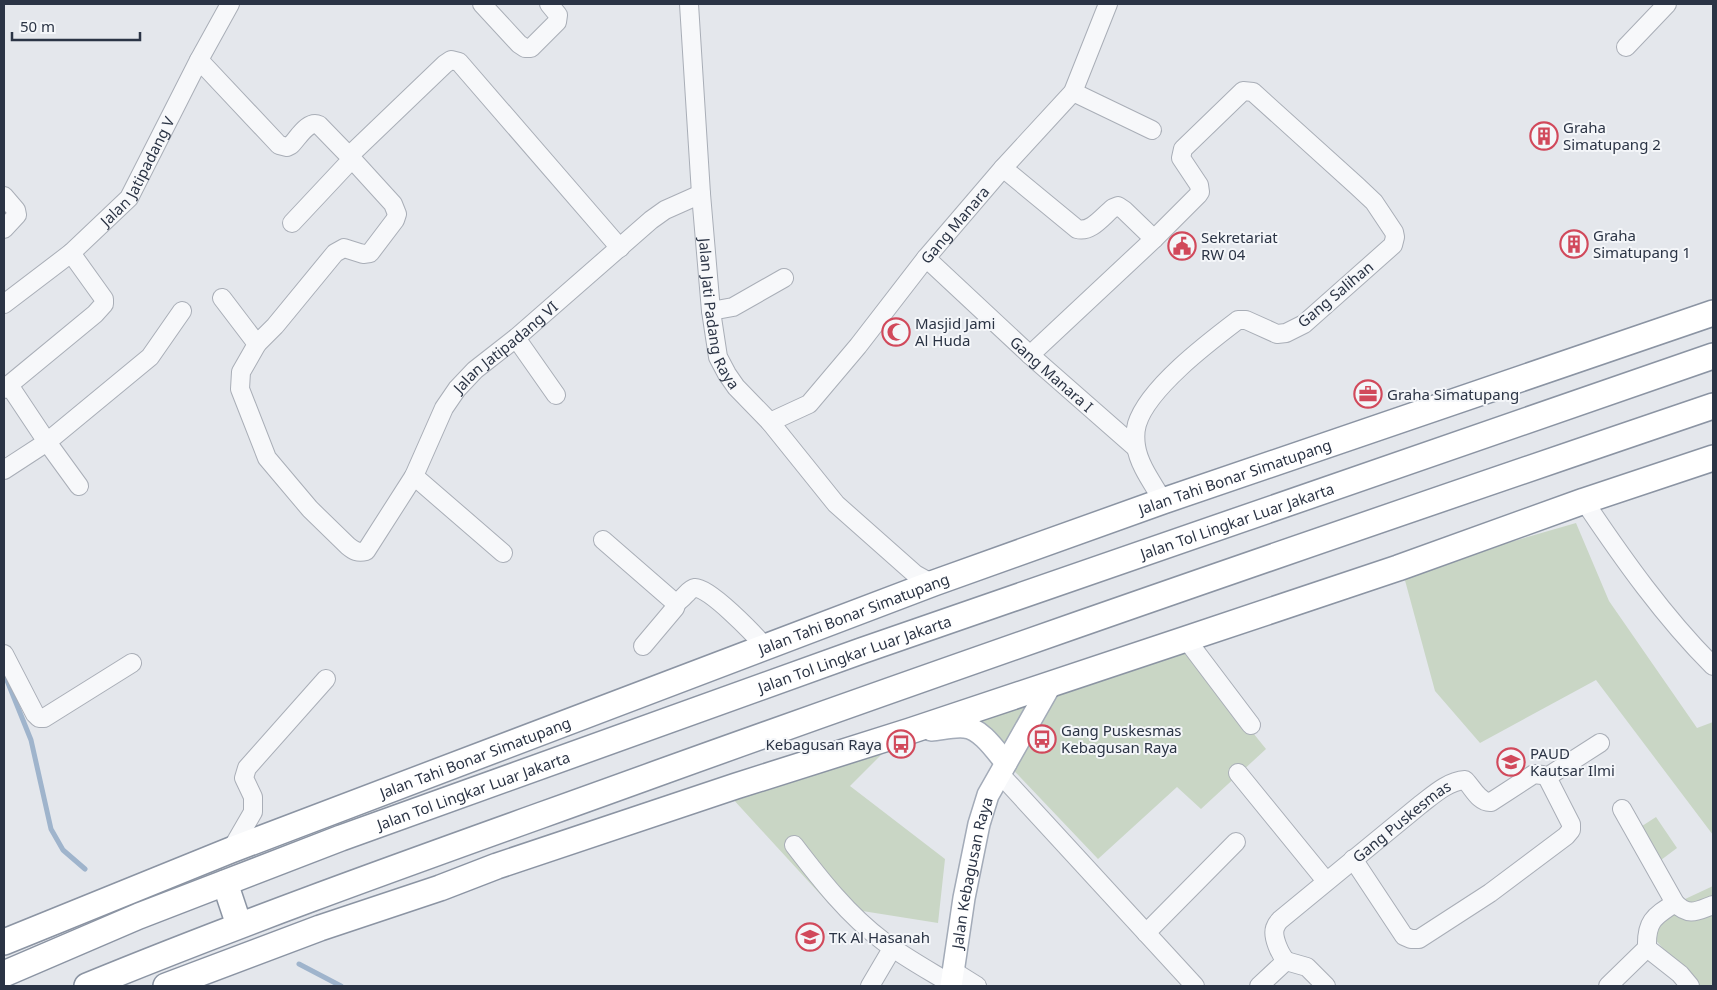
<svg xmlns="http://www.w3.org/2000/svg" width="1717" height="990" font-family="'Noto Sans',sans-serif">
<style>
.green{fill:#c9d6c5}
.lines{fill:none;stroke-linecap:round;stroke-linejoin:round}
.stream{stroke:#9fb4cc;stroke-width:5}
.minor-casing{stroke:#a9aeb7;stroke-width:20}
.major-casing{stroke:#a3abb8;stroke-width:24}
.highway-casing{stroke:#8b94a3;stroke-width:28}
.minor{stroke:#f7f8fa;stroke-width:18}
.major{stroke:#fff;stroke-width:21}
.highway{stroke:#fff;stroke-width:25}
.labels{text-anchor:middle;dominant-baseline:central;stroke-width:4;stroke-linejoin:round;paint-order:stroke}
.poi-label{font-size:15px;fill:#2b3445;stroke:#f4f6f9;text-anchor:start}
.street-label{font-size:15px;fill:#2b3445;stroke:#f4f6f9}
</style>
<rect width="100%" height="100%" fill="#e4e7ec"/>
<path class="green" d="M 1576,523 L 1609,601 L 1697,728 L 1713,722 L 1713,835 L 1596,680 L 1480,743 L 1435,691 L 1403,573 Z
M 1174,635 L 1266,749 L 1201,809 L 1177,787 L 1098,859 L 961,715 Z
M 901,735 L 850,786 L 945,859 L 938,923 L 831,906 L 732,798 Z
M 1656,817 L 1677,848 L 1661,860 L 1639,828 Z
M 1713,886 L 1713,986 L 1696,986 L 1652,936 L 1668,907 Z"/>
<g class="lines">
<path class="stream" d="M 4,673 L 31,740 L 51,829 L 63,850 L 85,869
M 299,964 L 341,986"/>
<g class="minor-casing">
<g id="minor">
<path d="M 482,4 L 519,44 L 525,48 L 531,48 L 557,22 L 558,15 L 549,4"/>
<path id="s1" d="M 689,4 L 701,194 L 711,311 L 718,357 L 727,374 L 736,387 L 770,422 L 836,504 L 915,574 L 924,579 L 934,583"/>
<path d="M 1626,47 L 1667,4"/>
<path d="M 199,60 L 279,145 L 287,147 L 291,145 C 298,138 308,120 319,125 L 352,159 L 292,223"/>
<path d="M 1073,92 L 1152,130"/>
<path d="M 349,156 L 445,64 L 451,60 L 459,62 L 620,248"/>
<path id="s2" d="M 352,159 L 393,204 L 397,214 L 395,220 L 370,253 L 363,254 L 344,248 L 335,253 L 275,326 L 257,344 L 241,372 L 240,389 L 267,458 L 310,509 L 348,546 C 354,551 358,553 366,551 L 414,476 L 444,408 L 457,389 L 475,370 L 516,338 L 651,220 L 665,210 L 701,194"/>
<path d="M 1003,168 L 1077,229 C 1091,233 1103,216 1113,208 L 1118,206 L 1124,210 L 1154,239"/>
<path d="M 4,196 L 16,210 L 17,215 L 4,229"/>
<path id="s3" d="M 926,258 L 1030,355 L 1136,448"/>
<path d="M 222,298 L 257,344"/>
<path id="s4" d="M 4,304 L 71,253 L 129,198 L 199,60 L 230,4"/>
<path d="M 711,311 L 733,307 L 784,278"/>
<path d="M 516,338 L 556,395"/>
<path d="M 1030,355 L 1154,239 L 1198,195 L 1200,192 L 1199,185 L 1181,158 L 1183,149 L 1243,91 L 1253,92 L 1357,186 L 1374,202 L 1394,232 L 1395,237 L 1393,245 L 1304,324 L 1286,333 L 1277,334 L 1246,320 L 1238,320 C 1209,342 1148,388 1137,424 C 1135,431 1135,439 1136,446 C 1139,466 1154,485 1163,501"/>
<path d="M 9,385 L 47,442 L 79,486"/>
<path d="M 4,389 L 95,314 L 104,304 L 104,299 L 71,253"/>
<path id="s5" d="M 770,422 L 809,404 L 858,346 L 926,258 L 1003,168 L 1073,92 L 1108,4"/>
<path d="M 4,470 L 47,442 L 150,357 L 182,311"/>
<path d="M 414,476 L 503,553"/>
<path d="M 1584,501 C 1623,559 1664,617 1713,666"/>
<path d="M 603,540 L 672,600 L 677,602 C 684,599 688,589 695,588 C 708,586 755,635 764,646"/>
<path d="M 1186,639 L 1251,725"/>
<path d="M 643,646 L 675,608 L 677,602"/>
<path d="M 4,654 L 35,714 L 39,718 L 44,718 L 132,663"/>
<path d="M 1238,773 L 1326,881"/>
<path d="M 1000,774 L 1195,986"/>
<path d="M 794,845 C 820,879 848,915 883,941 C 904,957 928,970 951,984"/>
<path d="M 231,850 L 253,812 L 253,797 L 244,778 L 247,768 L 326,679"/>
<path d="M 1353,859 L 1404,936 L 1411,939 L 1419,939 L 1490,893 L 1566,836 L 1571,830 L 1571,824 L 1547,777"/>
<path d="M 1675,903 C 1689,917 1697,911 1713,905"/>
<path d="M 1146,933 L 1236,842"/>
<path d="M 1647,948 L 1680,974 L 1690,986"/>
<path id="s6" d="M 1286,961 C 1280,954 1272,937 1275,928 C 1276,925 1278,922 1280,920 L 1420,805 C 1433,795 1448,781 1465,780 C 1473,788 1479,803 1491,802 L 1534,774 L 1542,775 L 1547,777 L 1600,743"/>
<path d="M 1286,961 L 1307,967 L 1326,986"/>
<path d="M 953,971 L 977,986"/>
<path d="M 870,986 L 893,947"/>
<path d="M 1259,986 L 1286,961"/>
<path d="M 1608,986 L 1647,948 C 1646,922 1653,917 1675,903 L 1622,809"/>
</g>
</g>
<g class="major-casing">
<g id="major">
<path d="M 931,730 C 942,729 953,726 964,727 C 981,728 996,751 1006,763"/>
<path id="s7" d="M 951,986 L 964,898 L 979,824 L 988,795 L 1051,684"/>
</g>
</g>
<g class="highway-casing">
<g id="highway">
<path d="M 225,883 L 239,925"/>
<path id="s8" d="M 4,942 L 231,850 L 934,583 L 1163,501 L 1713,313"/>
<path id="s9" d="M 4,974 L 139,916 L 341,838 L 861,651 L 1713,356"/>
<path d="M 87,986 C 277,908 471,841 664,771 C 1012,646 1363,525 1713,406"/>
<path d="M 166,986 L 320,928 L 440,888 L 497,866 L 736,786 L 910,731 L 1186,639 L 1398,568 L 1584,501 L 1713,458"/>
</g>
</g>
<use href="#minor" class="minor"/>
<use href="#major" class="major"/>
<use href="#highway" class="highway"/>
</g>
<defs>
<g id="building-ring" transform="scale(1.4375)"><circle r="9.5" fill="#f4f6f9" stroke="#d1495b" stroke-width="1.5"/><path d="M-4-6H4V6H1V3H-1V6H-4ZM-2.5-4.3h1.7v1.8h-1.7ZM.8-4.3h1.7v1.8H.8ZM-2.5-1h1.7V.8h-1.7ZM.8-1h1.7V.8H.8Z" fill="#d1495b"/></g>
<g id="civic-ring" transform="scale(1.4375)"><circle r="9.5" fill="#f4f6f9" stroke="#d1495b" stroke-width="1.5"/><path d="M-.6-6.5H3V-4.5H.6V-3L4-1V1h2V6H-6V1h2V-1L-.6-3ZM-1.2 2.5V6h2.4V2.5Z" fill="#d1495b"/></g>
<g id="mosque-ring" transform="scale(1.4375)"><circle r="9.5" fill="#f4f6f9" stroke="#d1495b" stroke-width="1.5"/><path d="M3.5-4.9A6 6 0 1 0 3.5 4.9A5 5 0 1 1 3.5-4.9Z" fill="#d1495b"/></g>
<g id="office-ring" transform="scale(1.4375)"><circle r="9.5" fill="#f4f6f9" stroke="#d1495b" stroke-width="1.5"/><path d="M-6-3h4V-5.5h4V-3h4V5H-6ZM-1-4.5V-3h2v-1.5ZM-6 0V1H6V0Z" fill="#d1495b"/></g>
<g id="bus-ring" transform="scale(1.4375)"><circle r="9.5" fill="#f4f6f9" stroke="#d1495b" stroke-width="1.5"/><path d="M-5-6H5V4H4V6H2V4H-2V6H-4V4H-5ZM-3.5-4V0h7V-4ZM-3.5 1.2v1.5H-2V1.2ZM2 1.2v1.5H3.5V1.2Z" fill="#d1495b"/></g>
<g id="school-ring" transform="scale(1.4375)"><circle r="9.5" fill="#f4f6f9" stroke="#d1495b" stroke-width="1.5"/><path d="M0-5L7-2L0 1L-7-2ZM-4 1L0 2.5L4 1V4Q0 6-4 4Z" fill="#d1495b"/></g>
</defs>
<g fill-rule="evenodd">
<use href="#building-ring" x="1544" y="136"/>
<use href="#building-ring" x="1574" y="244"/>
<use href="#civic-ring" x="1182" y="246"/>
<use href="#mosque-ring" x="896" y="332"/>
<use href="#office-ring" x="1368" y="394"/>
<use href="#bus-ring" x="1042" y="739"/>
<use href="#bus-ring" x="901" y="744"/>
<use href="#school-ring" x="1511" y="762"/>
<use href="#school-ring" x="810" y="937"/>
</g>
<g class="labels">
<g class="poi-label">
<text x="1563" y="127">Graha<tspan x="1563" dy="17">Simatupang 2</tspan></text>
<text x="1593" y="235">Graha<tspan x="1593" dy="17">Simatupang 1</tspan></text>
<text x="1201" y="237">Sekretariat<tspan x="1201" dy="17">RW 04</tspan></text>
<text x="915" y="323">Masjid Jami<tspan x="915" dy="17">Al Huda</tspan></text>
<text x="1387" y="394">Graha Simatupang</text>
<text x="1061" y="730">Gang Puskesmas<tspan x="1061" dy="17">Kebagusan Raya</tspan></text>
<text x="882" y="744" text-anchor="end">Kebagusan Raya</text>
<text x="1530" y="753">PAUD<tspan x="1530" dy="17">Kautsar Ilmi</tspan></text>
<text x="829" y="937">TK Al Hasanah</text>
</g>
<g class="street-label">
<text stroke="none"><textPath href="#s4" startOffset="191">Jalan Jatipadang V</textPath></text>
<text stroke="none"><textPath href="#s5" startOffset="274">Gang Manara</textPath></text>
<text transform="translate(1335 294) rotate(-40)">Gang Salihan</text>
<text stroke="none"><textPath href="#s1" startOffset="312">Jalan Jati Padang Raya</textPath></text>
<text stroke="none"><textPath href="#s2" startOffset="790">Jalan Jatipadang VI</textPath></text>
<text stroke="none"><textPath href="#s3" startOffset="171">Gang Manara I</textPath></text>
<text stroke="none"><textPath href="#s8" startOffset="1316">Jalan Tahi Bonar Simatupang</textPath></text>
<text stroke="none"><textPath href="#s9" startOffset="1314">Jalan Tol Lingkar Luar Jakarta</textPath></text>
<text stroke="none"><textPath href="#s8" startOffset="911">Jalan Tahi Bonar Simatupang</textPath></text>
<text stroke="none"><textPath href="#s9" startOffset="909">Jalan Tol Lingkar Luar Jakarta</textPath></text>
<text stroke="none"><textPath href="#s8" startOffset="506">Jalan Tahi Bonar Simatupang</textPath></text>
<text stroke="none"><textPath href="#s9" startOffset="504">Jalan Tol Lingkar Luar Jakarta</textPath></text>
<text stroke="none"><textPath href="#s6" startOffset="202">Gang Puskesmas</textPath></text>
<text stroke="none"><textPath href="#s7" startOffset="115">Jalan Kebagusan Raya</textPath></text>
</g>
</g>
<rect width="1717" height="990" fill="none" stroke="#2b3445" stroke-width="10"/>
<path d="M12 32v8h128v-8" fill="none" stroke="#2b3445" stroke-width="2.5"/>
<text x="20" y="32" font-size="15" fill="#2b3445" stroke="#f4f6f9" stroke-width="4" paint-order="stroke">50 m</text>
</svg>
